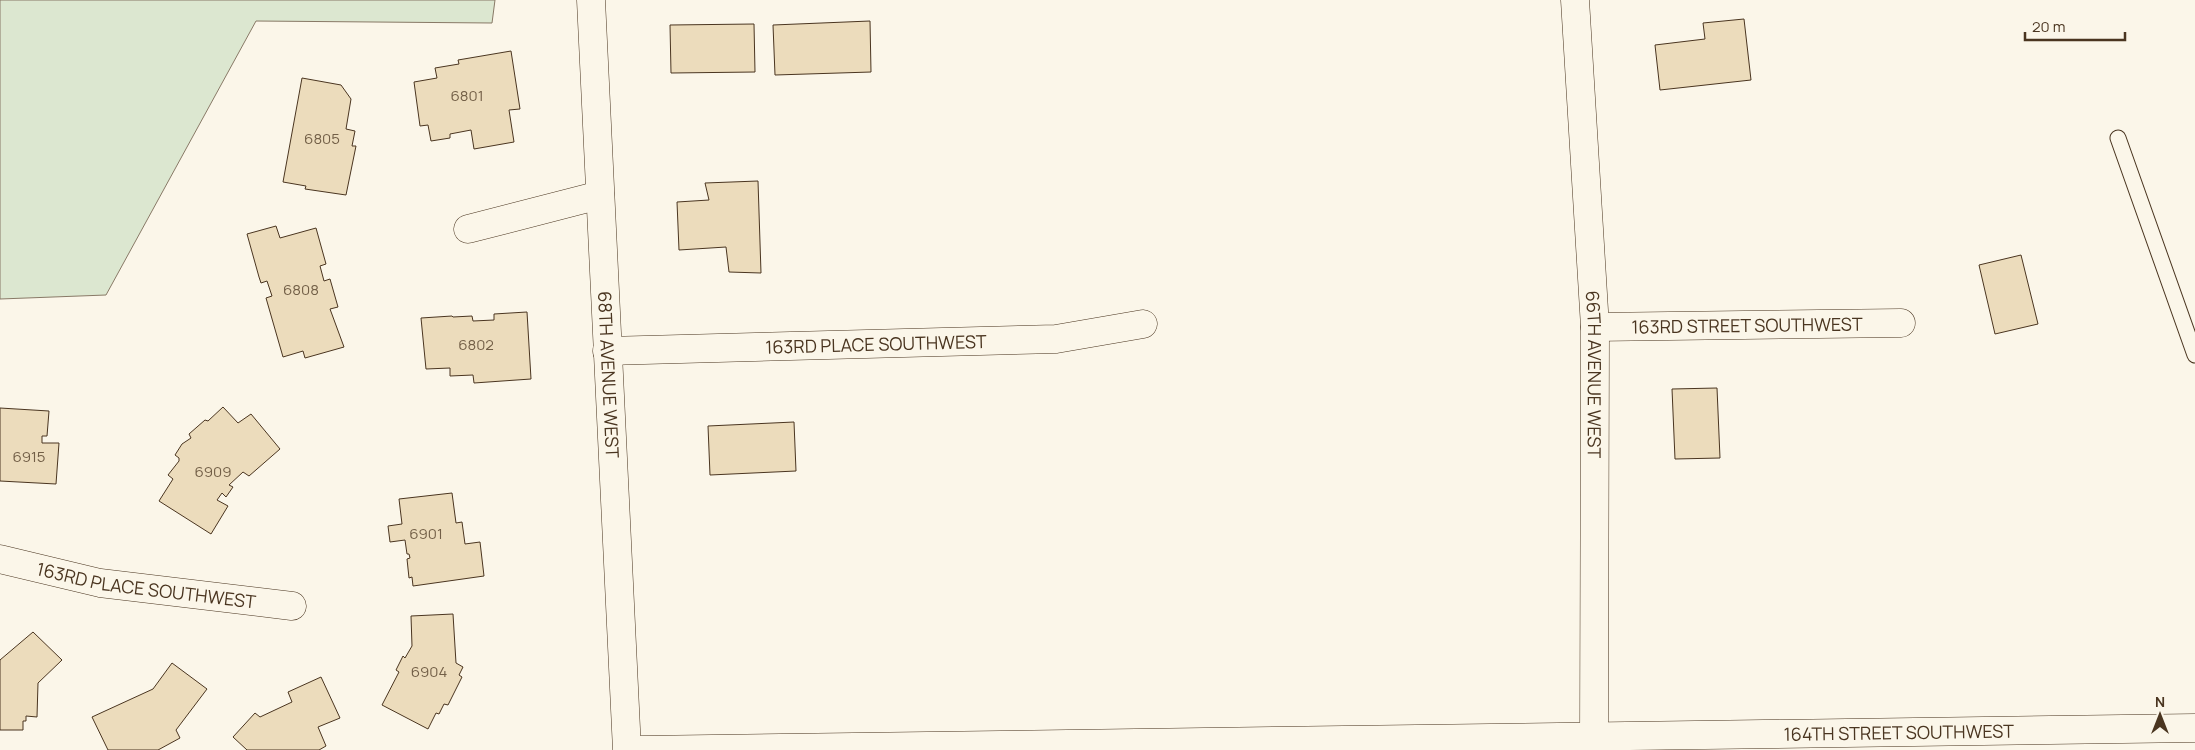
<svg xmlns="http://www.w3.org/2000/svg" width="2195" height="750" font-family="Manrope,sans-serif">
<style>
.green{fill:#dce7d0;stroke:#887966}
.building{fill:#ecdcbc;stroke:#4a3520}
.lines{fill:none;stroke-linecap:round;stroke-linejoin:round}
.lane-casing{stroke:#4a3520;stroke-width:17}
.street-casing{stroke:#4a3520;stroke-width:29}
.lane{stroke:#fbf6e9;stroke-width:15}
.street{stroke:#fbf6e9;stroke-width:28}
.labels{text-anchor:middle;dominant-baseline:central;stroke-width:4;stroke-linejoin:round;paint-order:stroke}
.number-label{font-size:15px;fill:#725f47}
.street-label{font-size:18px;fill:#4a3520;stroke:#fbf6e9}
</style>
<rect width="100%" height="100%" fill="#fbf6e9"/>
<path class="green" d="M 0,0 L 495,0 L 492,23 L 256,21 L 106,295 L 0,299 Z"/>
<path class="building" d="M 1744,19 L 1751,80 L 1660,90 L 1655,45 L 1705,39 L 1703,23 Z
M 870,21 L 871,72 L 775,75 L 773,25 Z
M 754,24 L 755,72 L 671,73 L 670,25 Z
M 511,51 L 520,109 L 509,110 L 514,142 L 474,149 L 471,130 L 450,134 L 450,138 L 431,141 L 428,125 L 420,126 L 414,82 L 437,78 L 435,68 L 459,64 L 458,60 Z
M 302,78 L 341,85 L 351,99 L 346,129 L 355,131 L 352,146 L 356,146 L 346,195 L 305,189 L 306,186 L 283,182 Z
M 758,181 L 761,273 L 729,272 L 726,247 L 679,250 L 677,202 L 709,200 L 705,183 Z
M 276,226 L 280,238 L 316,228 L 326,264 L 320,266 L 324,281 L 330,279 L 338,307 L 330,309 L 344,347 L 305,358 L 303,351 L 283,357 L 266,298 L 272,296 L 267,281 L 261,283 L 259,277 L 247,234 Z
M 2021,255 L 2038,324 L 1995,334 L 1979,265 Z
M 527,312 L 531,379 L 474,383 L 473,375 L 450,376 L 450,368 L 426,369 L 421,318 L 452,316 L 453,317 L 472,316 L 473,321 L 494,320 L 494,314 Z
M 1717,388 L 1720,458 L 1675,459 L 1672,389 Z
M 223,407 L 238,423 L 251,414 L 280,449 L 249,476 L 243,472 L 229,485 L 233,487 L 226,497 L 222,493 L 217,500 L 228,506 L 211,534 L 159,501 L 173,479 L 168,475 L 179,461 L 179,458 L 175,455 L 182,444 L 191,438 L 189,434 L 205,420 L 208,421 Z
M 0,408 L 49,411 L 47,436 L 42,436 L 42,443 L 59,443 L 56,484 L 0,481 Z
M 794,422 L 796,471 L 710,475 L 708,426 Z
M 452,493 L 456,523 L 462,522 L 465,544 L 480,542 L 484,576 L 413,586 L 412,577 L 409,578 L 407,559 L 410,558 L 409,554 L 407,554 L 405,540 L 390,542 L 388,526 L 402,524 L 399,499 Z
M 453,614 L 456,663 L 463,667 L 459,675 L 462,677 L 448,705 L 444,704 L 439,714 L 436,713 L 428,729 L 382,705 L 399,672 L 396,670 L 403,656 L 405,658 L 412,646 L 411,616 Z
M 33,632 L 62,660 L 38,683 L 37,717 L 26,716 L 26,721 L 23,721 L 23,730 L 0,730 L 0,660 Z
M 172,663 L 207,689 L 176,730 L 180,738 L 158,750 L 108,750 L 92,717 L 153,689 Z
M 321,677 L 340,718 L 318,727 L 326,746 L 319,750 L 247,750 L 233,737 L 255,713 L 260,717 L 292,702 L 288,692 Z"/>
<g class="lines">
<g class="lane-casing">
<path id="lane" d="M 2118,138 L 2195,355"/>
</g>
<g class="street-casing">
<g id="street">
<path id="s1" d="M 591,0 L 627,750"/>
<path id="s2" d="M 1575,0 L 1595,327 L 1594,750"/>
<path d="M 468,229 L 600,195"/>
<path id="s3" d="M 1595,327 L 1901,323"/>
<path id="s4" d="M 607,351 L 1056,339 L 1143,324"/>
<path id="s5" d="M 0,559 L 100,583 L 292,606"/>
<path id="s6" d="M 641,750 L 2195,728"/>
</g>
</g>
<use href="#lane" class="lane"/>
<use href="#street" class="street"/>
</g>
<g class="labels">
<g class="number-label">
<text x="467" y="95">6801</text>
<text x="322" y="138">6805</text>
<text x="301" y="289">6808</text>
<text x="476" y="344">6802</text>
<text x="29" y="456">6915</text>
<text x="213" y="471">6909</text>
<text x="426" y="533">6901</text>
<text x="429" y="671">6904</text>
</g>
<g class="street-label">
<text stroke="none"><textPath href="#s3" startOffset="152">163RD STREET SOUTHWEST</textPath></text>
<text stroke="none"><textPath href="#s4" startOffset="269">163RD PLACE SOUTHWEST</textPath></text>
<text stroke="none"><textPath href="#s1" startOffset="375">68TH AVENUE WEST</textPath></text>
<text stroke="none"><textPath href="#s2" startOffset="375">66TH AVENUE WEST</textPath></text>
<text stroke="none"><textPath href="#s5" startOffset="149">163RD PLACE SOUTHWEST</textPath></text>
<text stroke="none"><textPath href="#s6" startOffset="1258">164TH STREET SOUTHWEST</textPath></text>
</g>
</g>
<g transform="translate(2160 715)" stroke="#fbf6e9" stroke-width="4" paint-order="stroke">
<path d="M0-4L9 19L0 12L-9 19Z" fill="#4a3520"/>
<text y="-8" font-size="14" font-weight="bold" text-anchor="middle" fill="#4a3520">N</text>
</g>
<path d="M2025 32v8h100v-8" fill="none" stroke="#4a3520" stroke-width="2.5"/>
<text x="2032" y="32" font-size="15" fill="#4a3520" stroke="#fbf6e9" stroke-width="4" paint-order="stroke">20 m</text>
</svg>
